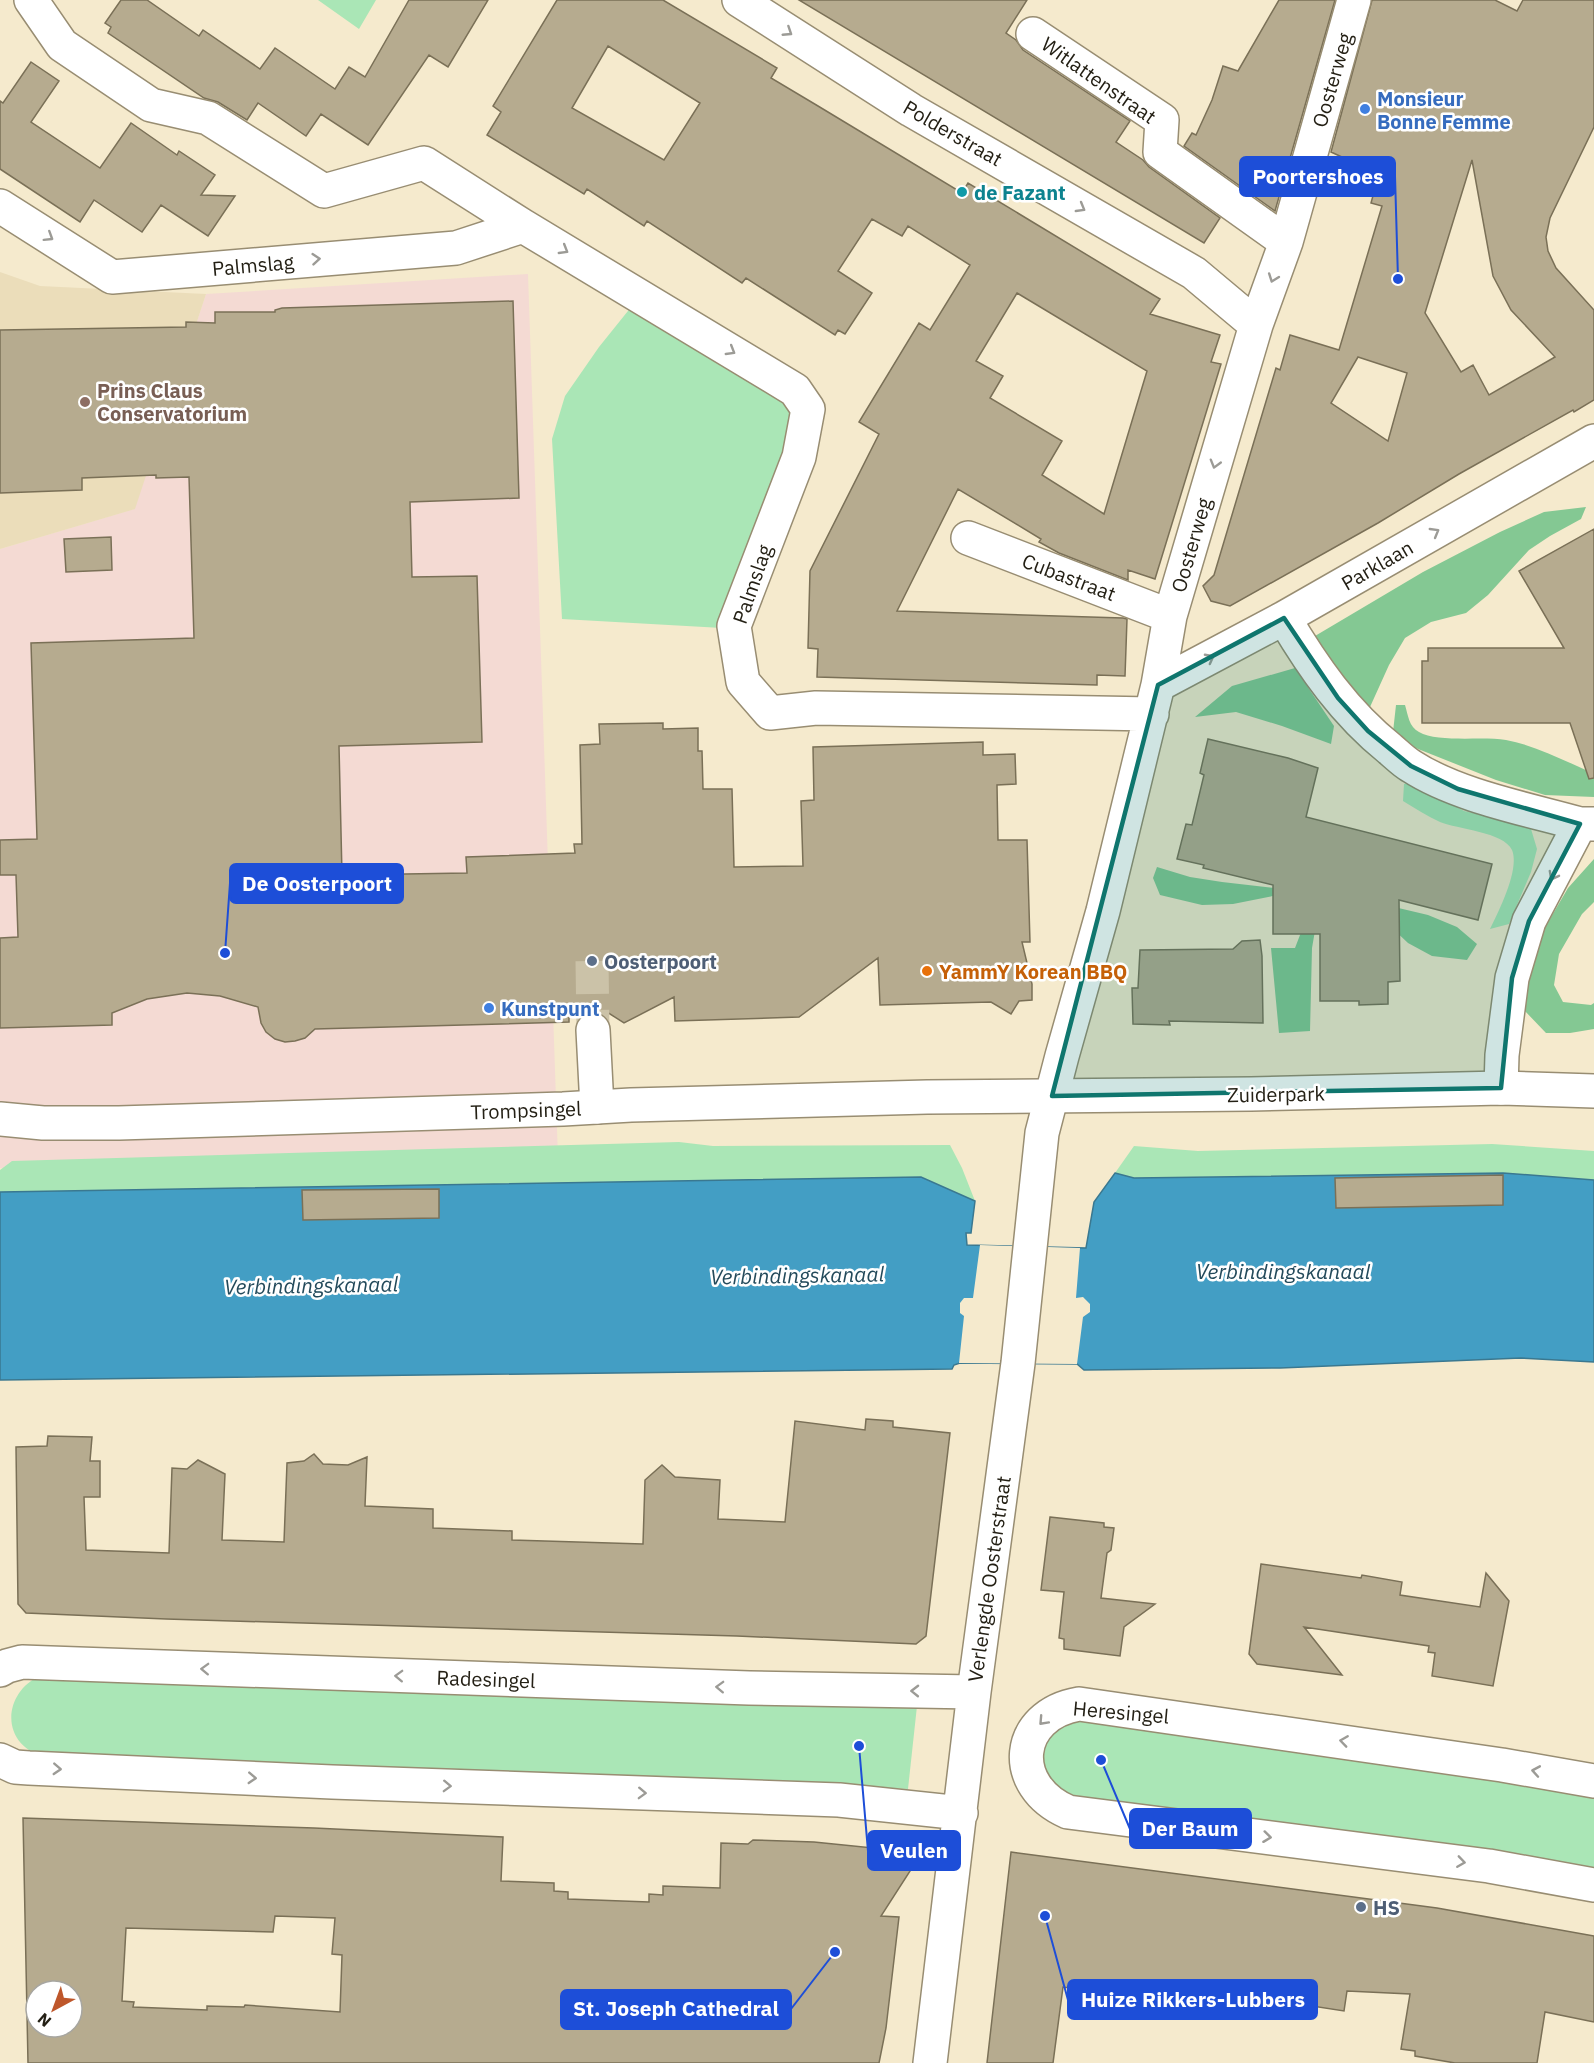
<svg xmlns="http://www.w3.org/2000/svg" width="1594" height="2063" font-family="'IBM Plex Sans',sans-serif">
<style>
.commercial{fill:#f4dad3}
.built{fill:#ebddba}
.green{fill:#aae6b6}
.forest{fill:#84c893}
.water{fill:#439ec4;stroke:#3a7890;stroke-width:1.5}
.pier{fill:#f5eacd}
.building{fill:#b6ab8f;stroke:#7a7057;stroke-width:1.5;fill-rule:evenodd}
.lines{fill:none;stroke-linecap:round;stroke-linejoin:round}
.minor-tunnel{stroke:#cbc2a8;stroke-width:33;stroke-dasharray:33 16;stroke-linecap:butt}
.minor-casing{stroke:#988d72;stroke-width:36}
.major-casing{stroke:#988d72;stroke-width:36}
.minor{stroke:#fff;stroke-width:33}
.major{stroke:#fff;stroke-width:33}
.oneway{stroke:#9c9b96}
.marked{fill:#0f766e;fill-opacity:0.2;stroke:#0f766e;stroke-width:4.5;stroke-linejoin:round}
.shop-dot{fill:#3f7fe0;stroke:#fff;stroke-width:2}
.culture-dot{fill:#0f9aa8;stroke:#fff;stroke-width:2}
.education-dot{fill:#8d6e63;stroke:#fff;stroke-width:2}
.service-dot{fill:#5c6f8a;stroke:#fff;stroke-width:2}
.food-dot{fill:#e8710a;stroke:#fff;stroke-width:2}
.labels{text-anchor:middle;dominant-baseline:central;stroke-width:5;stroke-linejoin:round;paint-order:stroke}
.street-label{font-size:20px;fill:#242015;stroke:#fff}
.shop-label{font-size:20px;font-weight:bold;fill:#366cbe;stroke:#fff;text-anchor:start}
.culture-label{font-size:20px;font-weight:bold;fill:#0d838f;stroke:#fff;text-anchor:start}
.education-label{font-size:20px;font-weight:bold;fill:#785e54;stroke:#fff;text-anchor:start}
.service-label{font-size:20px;font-weight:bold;fill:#4e5e75;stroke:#fff;text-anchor:start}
.food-label{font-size:20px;font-weight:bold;fill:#c56008;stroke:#fff;text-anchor:start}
.water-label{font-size:21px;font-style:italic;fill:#234a5b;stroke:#fff}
.leader{fill:none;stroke:#1d4ed8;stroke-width:2}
.callout-dot{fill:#1d4ed8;stroke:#fff;stroke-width:2}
.callout{fill:#1d4ed8;stroke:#1d4ed8;stroke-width:2}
.callout-label{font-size:21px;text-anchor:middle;font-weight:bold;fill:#fff}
</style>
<rect width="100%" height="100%" fill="#f5eacd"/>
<path class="commercial" d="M 528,274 L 559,1188 L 0,1168 L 0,549 L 134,509 L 206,294 Z"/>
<path class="built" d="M 0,272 L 40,286 L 206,294 L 135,509 L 0,549 Z"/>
<path class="green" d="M 318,0 L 376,0 L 359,29 Z
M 640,296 L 818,403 L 722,628 L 562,619 L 552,439 L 565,396 L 599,347 Z
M 1412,783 L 1464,811 L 1502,820 L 1531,829 L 1537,849 L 1531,872 L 1509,924 L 1490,929 C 1499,911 1520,869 1512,850 C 1504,832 1457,829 1440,822 C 1427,816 1415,808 1403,801 L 1404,784 Z
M 679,1142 L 713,1146 L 950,1145 L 962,1168 L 975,1201 L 921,1177 L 0,1192 L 0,1170 L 12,1161 Z
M 1492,1144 L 1594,1151 L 1594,1180 L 1503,1173 L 1134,1178 L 1115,1173 L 1134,1146 L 1198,1151 Z
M 41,1675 L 917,1706 L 908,1789 L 50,1758 C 0,1749 0,1694 41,1675 Z
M 1068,1717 L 1594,1790 L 1594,1875 L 1066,1800 L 1041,1769 L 1042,1744 Z"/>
<path class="forest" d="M 1586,507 L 1581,519 L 1550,536 L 1529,550 L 1488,595 L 1466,613 L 1431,622 L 1405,638 L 1389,665 L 1370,707 L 1338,674 L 1315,636 L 1423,572 L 1500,532 L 1544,512 Z
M 1295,668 L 1334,726 L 1331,744 L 1282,726 L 1236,712 L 1195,717 L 1232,686 Z
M 1396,705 L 1405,705 C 1408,715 1409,727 1419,732 C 1437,743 1483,736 1506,740 C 1534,745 1561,759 1588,771 L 1594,771 L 1594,797 L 1545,795 L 1496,780 L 1413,747 L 1393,732 Z
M 1594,859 L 1594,902 L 1582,914 L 1559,954 L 1554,985 L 1563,1002 L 1591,1005 L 1594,1003 L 1594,1029 L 1570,1033 L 1546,1033 L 1524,1010 L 1524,985 L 1540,936 L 1568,888 Z
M 1157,867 L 1190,877 L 1222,882 L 1352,897 L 1428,915 L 1457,927 L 1477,944 L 1467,960 L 1432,956 L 1408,943 L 1391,927 L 1317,919 L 1312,948 L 1310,1031 L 1279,1033 L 1271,948 L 1295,948 L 1305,922 L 1273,896 L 1233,904 L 1202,905 L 1160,895 L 1153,878 Z"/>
<path class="water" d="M 1115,1173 L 1134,1178 L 1503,1173 L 1594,1180 L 1594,1362 L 1521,1358 L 1280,1368 L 1084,1370 L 1077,1364 L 960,1363 L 954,1365 L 952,1369 L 0,1380 L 0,1192 L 921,1177 L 975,1201 L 971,1233 L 966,1233 L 967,1245 L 1086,1248 L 1094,1202 Z"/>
<path class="pier" d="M 980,1245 L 1080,1248 L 1076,1298 L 1083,1297 L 1090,1304 L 1090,1312 L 1083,1317 L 1077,1364 L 959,1363 L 964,1316 L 960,1313 L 960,1303 L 964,1298 L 973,1298 Z"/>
<path class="building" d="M 121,0 L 147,0 L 199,36 L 203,30 L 260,69 L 275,48 L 335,89 L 349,67 L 365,77 L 409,0 L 488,0 L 448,67 L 429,55 L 368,145 L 321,114 L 306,136 L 258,103 L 247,120 L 218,102 L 204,98 L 108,33 L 111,27 L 105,23 Z
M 557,0 L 663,0 L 777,68 L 771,78 L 818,106 L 962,193 L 968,183 L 1160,299 L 1150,314 L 1220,335 L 1211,362 L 1221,364 L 1155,579 L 1128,570 L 1128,580 L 1059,553 L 1039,542 L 1041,539 L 958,489 L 897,611 L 1123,618 L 1127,619 L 1125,676 L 1097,675 L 1097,685 L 817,677 L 818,649 L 808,648 L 810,571 L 879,434 L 859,422 L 919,323 L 930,330 L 970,265 L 908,226 L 902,236 L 872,219 L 838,271 L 872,293 L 845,334 L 838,330 L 835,335 L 746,278 L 742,283 L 647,221 L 644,226 L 587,189 L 584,194 L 487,135 L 501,112 L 493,106 ZM 608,46 L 700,103 L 664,160 L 572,108 ZM 1017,293 L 1147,371 L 1104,514 L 1042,475 L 1062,441 L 990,398 L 1003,376 L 976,361 Z
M 799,0 L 1027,0 L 1006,33 L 1016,40 L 1023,50 L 1130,121 L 1116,142 L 1143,160 L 1149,167 L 1220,218 L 1204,243 Z
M 1279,0 L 1335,0 L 1275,211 L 1184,146 L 1192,133 L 1196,135 L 1212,100 L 1223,66 L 1238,71 Z
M 1372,0 L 1495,0 L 1517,11 L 1523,0 L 1594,0 L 1594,127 L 1550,218 L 1546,237 L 1548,251 L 1556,268 L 1594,310 L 1594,400 L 1574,412 L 1573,410 L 1459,474 L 1378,523 L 1230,606 L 1211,601 L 1203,586 L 1214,575 L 1276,368 L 1280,370 L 1290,335 L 1339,350 L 1382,206 L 1371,203 L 1379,174 L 1331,152 ZM 1472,160 L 1493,276 L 1511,310 L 1555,357 L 1489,395 L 1473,365 L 1461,372 L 1425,313 ZM 1358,357 L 1407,373 L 1388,441 L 1331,403 Z
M 31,62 L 59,81 L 31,122 L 100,168 L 131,123 L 177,155 L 179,151 L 215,175 L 201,195 L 235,196 L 208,236 L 161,205 L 142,232 L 94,200 L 80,222 L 0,169 L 0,101 L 3,103 Z
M 513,301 L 519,498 L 410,502 L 412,577 L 477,576 L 482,742 L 339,746 L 342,875 L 467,873 L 466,857 L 575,853 L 574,844 L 582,844 L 580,745 L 600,744 L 599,724 L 663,723 L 663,729 L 698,728 L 698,751 L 702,751 L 703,789 L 732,789 L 734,867 L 803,866 L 801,801 L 814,800 L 813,747 L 983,742 L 983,755 L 1015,754 L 1016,784 L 997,785 L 998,840 L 1027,840 L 1030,942 L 1022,942 L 1032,984 L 1032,1000 L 1019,1001 L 1011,1014 L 991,1002 L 880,1005 L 878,958 L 799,1017 L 675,1021 L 674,997 L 624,1023 L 607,1012 L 591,1011 L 569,1014 L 569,1022 L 315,1029 L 305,1038 L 295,1041 L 285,1042 L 275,1039 L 266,1032 L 261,1023 L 258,1007 L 220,996 L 187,993 L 147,999 L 112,1013 L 112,1025 L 0,1028 L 0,938 L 18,937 L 16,875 L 0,875 L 0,840 L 37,839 L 31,643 L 194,638 L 189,477 L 156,478 L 156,475 L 82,478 L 82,490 L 0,493 L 0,330 L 186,327 L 186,322 L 215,323 L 215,312 L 275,312 L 275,310 L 282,308 Z
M 1594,529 L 1594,778 L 1589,779 L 1570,723 L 1422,723 L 1422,661 L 1428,661 L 1428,648 L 1564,648 L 1519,571 Z
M 111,537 L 112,570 L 66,572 L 64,539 Z
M 1208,739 L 1288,758 L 1318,768 L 1306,817 L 1492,864 L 1478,920 L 1399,900 L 1400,981 L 1388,982 L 1388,1004 L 1359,1005 L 1359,1001 L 1320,1001 L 1320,934 L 1273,934 L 1273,885 L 1203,868 L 1204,865 L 1177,859 L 1186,824 L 1192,825 L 1204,775 L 1200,773 Z
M 1260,940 L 1262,956 L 1263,1023 L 1169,1021 L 1170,1025 L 1133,1024 L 1132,988 L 1138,988 L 1140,950 L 1233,949 L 1242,941 Z
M 1503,1175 L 1503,1205 L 1336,1208 L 1335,1178 Z
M 439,1189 L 439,1218 L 303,1220 L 302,1190 Z
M 866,1419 L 893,1421 L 893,1427 L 950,1433 L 926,1636 L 916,1644 L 737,1636 L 166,1619 L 26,1613 L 18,1604 L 16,1447 L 47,1446 L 48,1436 L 92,1437 L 90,1461 L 100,1461 L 100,1497 L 84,1497 L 86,1550 L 169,1553 L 172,1468 L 187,1469 L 198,1460 L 225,1474 L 222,1540 L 284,1542 L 287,1463 L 304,1461 L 314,1454 L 323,1464 L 348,1465 L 367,1457 L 365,1506 L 433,1509 L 433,1528 L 512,1531 L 512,1540 L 643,1544 L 645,1480 L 662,1465 L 675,1477 L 720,1480 L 718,1519 L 785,1522 L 795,1421 L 865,1430 Z
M 1050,1517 L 1104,1523 L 1104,1527 L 1114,1528 L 1111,1550 L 1107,1553 L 1101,1598 L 1155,1604 L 1124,1627 L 1120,1656 L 1064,1649 L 1064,1639 L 1059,1638 L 1064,1592 L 1041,1590 Z
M 1261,1564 L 1361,1578 L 1362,1575 L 1402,1582 L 1400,1595 L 1480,1607 L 1486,1573 L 1509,1601 L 1493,1686 L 1432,1676 L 1435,1653 L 1428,1652 L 1429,1646 L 1304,1627 L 1342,1675 L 1257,1664 L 1249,1654 Z
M 23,1818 L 314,1828 L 503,1837 L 501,1881 L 554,1883 L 554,1891 L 568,1892 L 568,1899 L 649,1902 L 649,1894 L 663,1895 L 663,1886 L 720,1888 L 721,1843 L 748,1844 L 753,1840 L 814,1842 L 873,1848 L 875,1844 L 901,1845 L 912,1868 L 881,1916 L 899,1917 L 886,2028 L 879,2063 L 28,2063 ZM 275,1916 L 335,1918 L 332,1954 L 342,1955 L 340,2012 L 245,2005 L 244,2007 L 207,2006 L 207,2010 L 133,2007 L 134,2002 L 122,2001 L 126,1928 L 273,1932 ZM 36,1991 L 72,1991 L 72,2027 L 36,2027 Z
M 1011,1852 L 1437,1908 L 1594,1936 L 1594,2022 L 1545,2012 L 1537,2063 L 1455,2063 L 1415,2056 L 1415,2051 L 1401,2049 L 1410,1994 L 1347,1991 L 1344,2011 L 1162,1983 L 1160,2000 L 1063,1987 L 1053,2063 L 987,2063 Z"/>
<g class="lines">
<path class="minor-tunnel" d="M 592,961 L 593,1030"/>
<g class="minor-casing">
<path id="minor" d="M 31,0 L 62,45 L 151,105 L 208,118 L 324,191 L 424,163 L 523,226
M 739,0 L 911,110 L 1194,273 L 1256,325
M 1033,34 L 1162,120 L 1160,152 L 1286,242
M 0,206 L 112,277 L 456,248 L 523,226 L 795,390 L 808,409 L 799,457 L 734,626 L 743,682 L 770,713 L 816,708 L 1152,714
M 968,538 L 1170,616
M 1284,618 C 1313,667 1345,713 1390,749 C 1397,755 1404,762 1411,766 C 1457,796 1527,809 1580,824 L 1594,824
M 1158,685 L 1284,618 L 1594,441
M 593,1030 L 597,1107
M 1501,1088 L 1502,1055 L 1512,978 L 1529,921 L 1580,824
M 0,1670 L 7,1666 L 22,1662 L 749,1688 L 974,1692
M 0,1760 L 15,1767 L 29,1768 L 332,1782 L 839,1800 L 961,1813
M 1594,1781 L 1502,1765 L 1079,1704 C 1014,1715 1008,1786 1068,1812 L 1489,1866 L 1594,1885
M 930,2063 L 974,1692 L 1018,1363 L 1042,1133 L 1062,1056 L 1103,911 L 1158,685 L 1170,616 L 1256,325 L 1286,242 L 1354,0"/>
</g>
<g class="major-casing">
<path id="major" d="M 0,1119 L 43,1123 L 119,1123 L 563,1109 L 631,1105 L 927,1097 L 1251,1094 L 1501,1088 L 1594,1091"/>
</g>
<use href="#minor" class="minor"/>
<use href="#major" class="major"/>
</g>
<defs><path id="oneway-chevron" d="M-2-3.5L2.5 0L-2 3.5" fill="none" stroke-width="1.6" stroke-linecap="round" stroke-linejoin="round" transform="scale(1.5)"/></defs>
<g class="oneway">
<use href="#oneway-chevron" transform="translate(788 32) rotate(33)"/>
<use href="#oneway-chevron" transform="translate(1081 208) rotate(30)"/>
<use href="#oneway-chevron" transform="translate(49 237) rotate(32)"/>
<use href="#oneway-chevron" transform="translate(564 250) rotate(31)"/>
<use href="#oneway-chevron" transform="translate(316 259) rotate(-5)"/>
<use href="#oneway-chevron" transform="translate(1273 278) rotate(110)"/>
<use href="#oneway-chevron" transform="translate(731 351) rotate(31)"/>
<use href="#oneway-chevron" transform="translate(1215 464) rotate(106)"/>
<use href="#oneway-chevron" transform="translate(1435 532) rotate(-30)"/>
<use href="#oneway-chevron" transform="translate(1210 658) rotate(-28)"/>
<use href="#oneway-chevron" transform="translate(1553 876) rotate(118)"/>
<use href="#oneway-chevron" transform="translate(205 1669) rotate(-178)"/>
<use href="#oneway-chevron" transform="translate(399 1676) rotate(-178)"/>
<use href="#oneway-chevron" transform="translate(720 1687) rotate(-178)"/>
<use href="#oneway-chevron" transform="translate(915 1691) rotate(-179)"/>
<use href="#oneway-chevron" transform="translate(1043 1721) rotate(133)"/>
<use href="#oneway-chevron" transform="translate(1344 1741) rotate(-172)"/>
<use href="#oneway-chevron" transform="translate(57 1769) rotate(3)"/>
<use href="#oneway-chevron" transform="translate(1536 1771) rotate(-170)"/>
<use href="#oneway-chevron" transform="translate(252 1778) rotate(3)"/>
<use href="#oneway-chevron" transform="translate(447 1786) rotate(2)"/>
<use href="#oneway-chevron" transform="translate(642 1793) rotate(2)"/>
<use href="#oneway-chevron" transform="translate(1267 1837) rotate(7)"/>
<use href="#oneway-chevron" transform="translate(1461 1862) rotate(8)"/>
</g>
<path class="marked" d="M 1284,618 L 1338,698 L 1368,731 L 1411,766 L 1458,789 L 1580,824 L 1529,921 L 1512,978 L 1501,1088 L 1052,1096 L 1158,685 Z"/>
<g class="shop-dot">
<circle cx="1365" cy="109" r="6"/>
<circle cx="489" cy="1008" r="6"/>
</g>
<circle class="culture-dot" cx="962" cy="192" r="6"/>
<circle class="education-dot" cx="85" cy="402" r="6"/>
<g class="service-dot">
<circle cx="592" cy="961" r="6"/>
<circle cx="1361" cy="1907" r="6"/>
</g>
<circle class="food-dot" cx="927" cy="971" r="6"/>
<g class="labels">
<g class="street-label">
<text transform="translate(1099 80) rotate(35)">Witlattenstraat</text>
<text transform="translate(1332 80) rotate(-74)">Oosterweg</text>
<text transform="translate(953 133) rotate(30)">Polderstraat</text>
<text transform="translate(253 265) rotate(-5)">Palmslag</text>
<text transform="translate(1191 545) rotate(-74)">Oosterweg</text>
<text transform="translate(1377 565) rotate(-30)">Parklaan</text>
<text transform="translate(1069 577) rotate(21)">Cubastraat</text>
<text transform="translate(752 584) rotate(-71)">Palmslag</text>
<text transform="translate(1276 1094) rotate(-1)">Zuiderpark</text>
<text transform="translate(526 1110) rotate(-2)">Trompsingel</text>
<text transform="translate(989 1579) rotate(-82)">Verlengde Oosterstraat</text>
<text transform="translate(486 1679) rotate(2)">Radesingel</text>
<text transform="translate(1121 1712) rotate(5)">Heresingel</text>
</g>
<g class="shop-label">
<text x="1377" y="98">Monsieur<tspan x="1377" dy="23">Bonne Femme</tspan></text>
<text x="501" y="1008">Kunstpunt</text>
</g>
<g class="culture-label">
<text x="974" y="192">de Fazant</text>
</g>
<g class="education-label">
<text x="97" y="390">Prins Claus<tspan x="97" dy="23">Conservatorium</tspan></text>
</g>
<g class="service-label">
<text x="604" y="961">Oosterpoort</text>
<text x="1373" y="1907">HS</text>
</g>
<g class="food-label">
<text x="939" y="971">YammY Korean BBQ</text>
</g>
<g class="water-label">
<text x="1283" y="1271">Verbindingskanaal</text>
<text transform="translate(797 1275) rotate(-1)">Verbindingskanaal</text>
<text transform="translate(311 1285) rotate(-1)">Verbindingskanaal</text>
</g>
</g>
<path class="leader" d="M1398 279L1395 176M225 953L230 883M1101 1760L1130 1829M859 1746L868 1851M1045 1916L1068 2000M835 1952L791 2009"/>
<g class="callout-dot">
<circle cx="1398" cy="279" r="6"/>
<circle cx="225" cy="953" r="6"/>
<circle cx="1101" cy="1760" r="6"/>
<circle cx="859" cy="1746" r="6"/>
<circle cx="1045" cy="1916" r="6"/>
<circle cx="835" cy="1952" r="6"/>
</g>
<g class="callout">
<rect x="1240" y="157" width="155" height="39" rx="6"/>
<rect x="230" y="864" width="173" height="39" rx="6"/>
<rect x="1130" y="1809" width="121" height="39" rx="6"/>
<rect x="868" y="1831" width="92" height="39" rx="6"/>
<rect x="1068" y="1980" width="249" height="39" rx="6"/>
<rect x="561" y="1990" width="230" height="39" rx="6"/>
</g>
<g class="callout-label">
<text x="1318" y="184">Poortershoes</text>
<text x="317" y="891">De Oosterpoort</text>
<text x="1190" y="1836">Der Baum</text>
<text x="914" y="1858">Veulen</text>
<text x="1193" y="2007">Huize Rikkers-Lubbers</text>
<text x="676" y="2016">St. Joseph Cathedral</text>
</g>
<g transform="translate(54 2009) rotate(221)"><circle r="28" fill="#ffffff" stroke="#a7a6a1" stroke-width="1.5"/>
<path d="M0-4.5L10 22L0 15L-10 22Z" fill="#be572b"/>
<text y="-9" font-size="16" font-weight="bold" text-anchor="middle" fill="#242015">N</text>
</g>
</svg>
